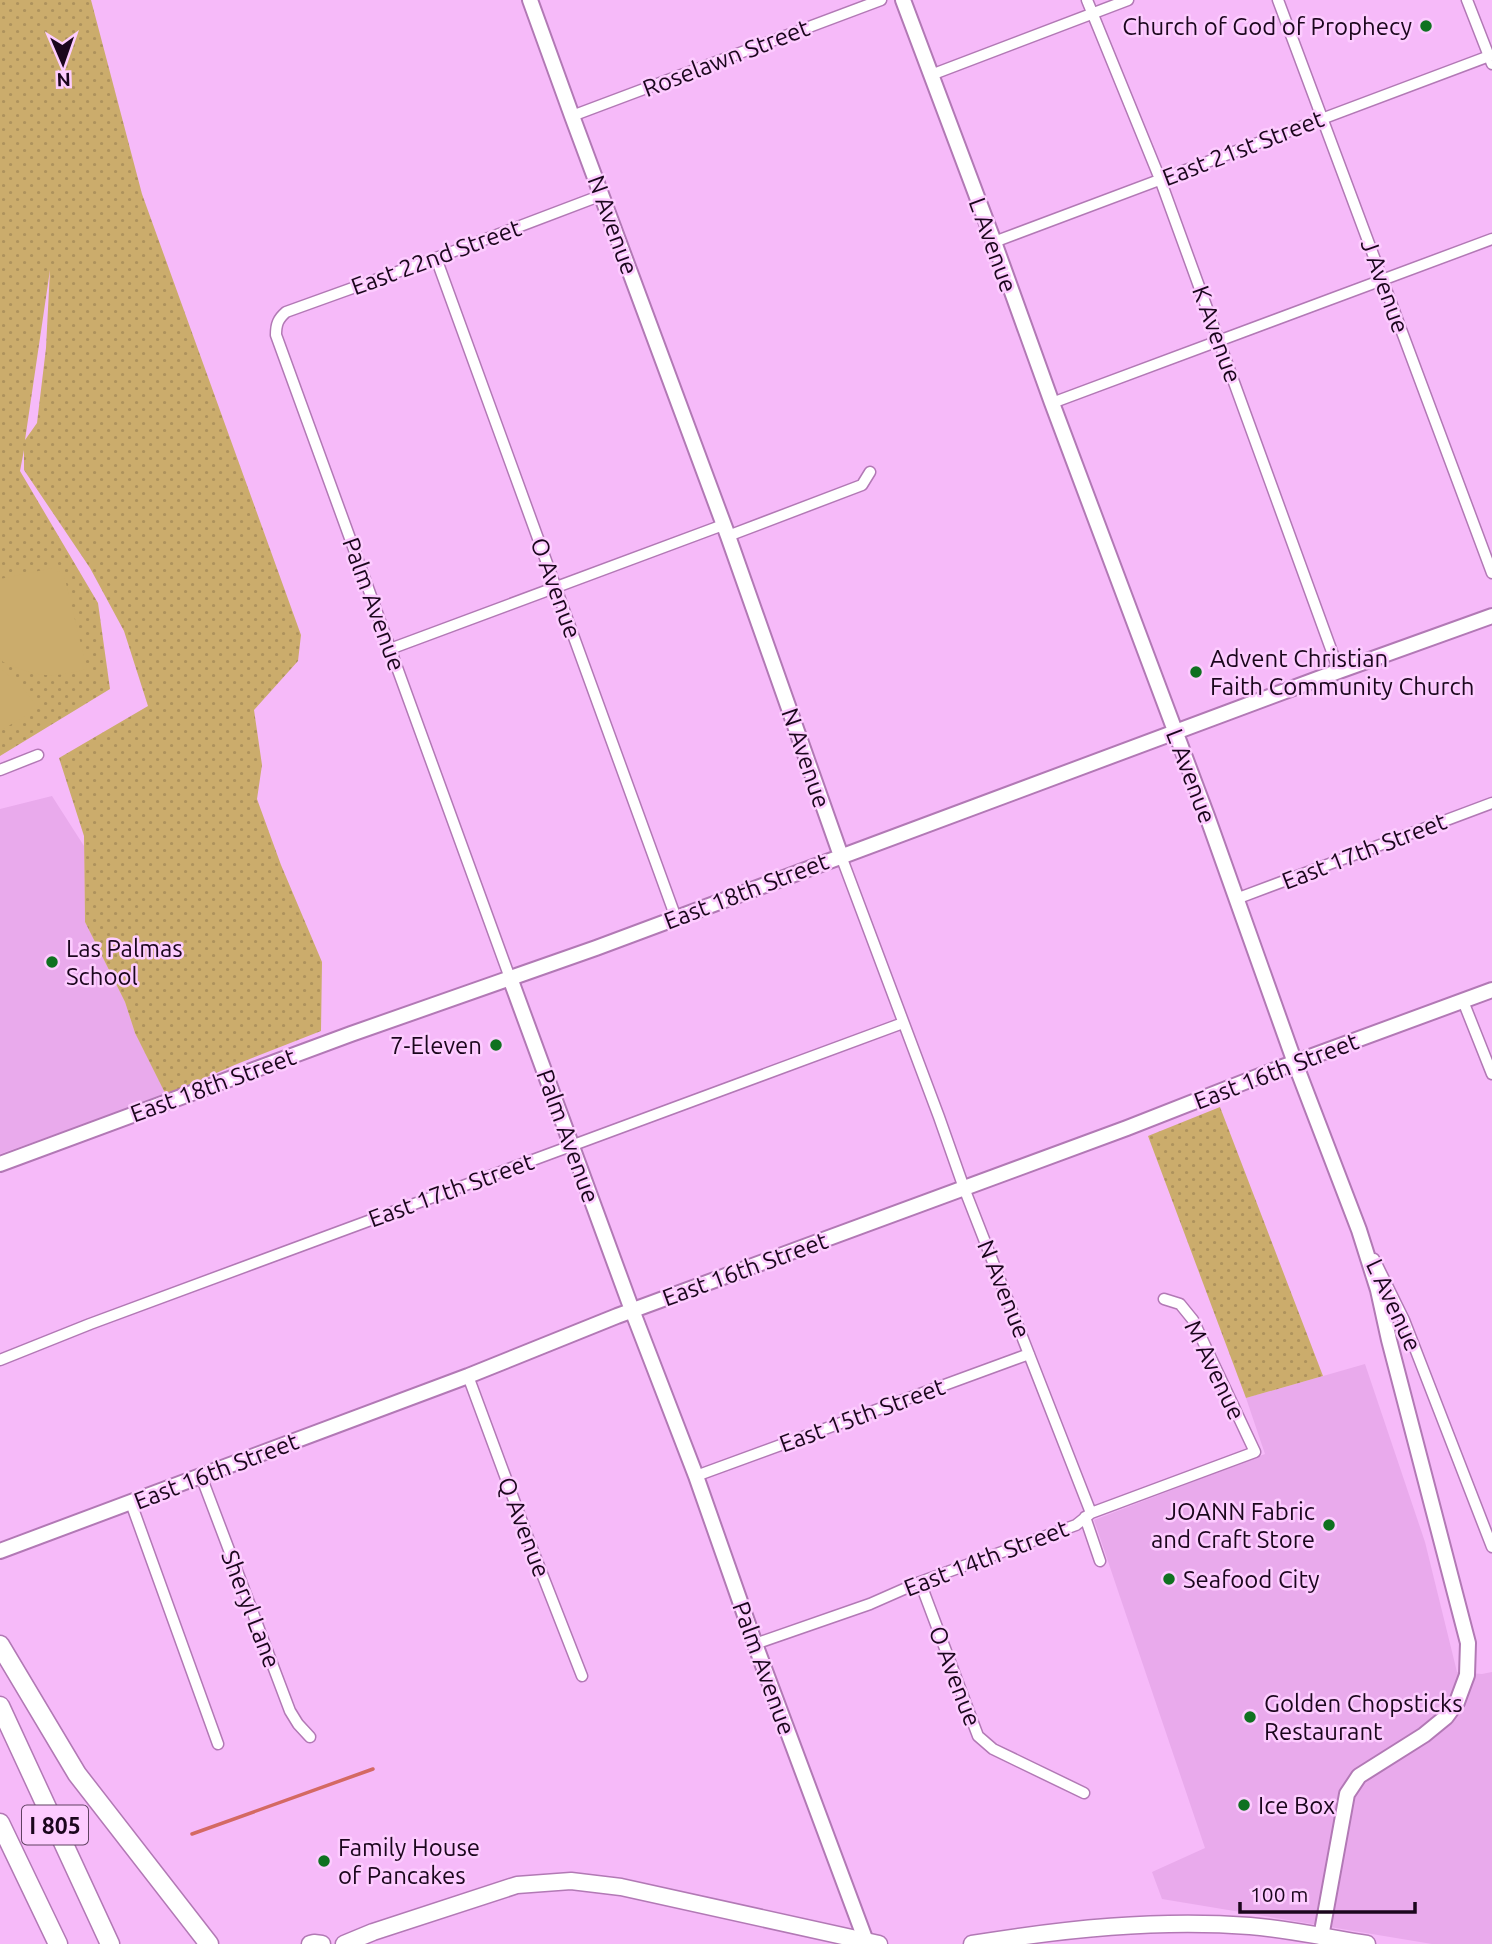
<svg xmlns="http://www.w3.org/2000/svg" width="1492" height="1944" font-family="Ubuntu,sans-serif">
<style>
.built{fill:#e9aaec}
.grass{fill:url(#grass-dots);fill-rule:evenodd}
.garden{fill:#cbac6c}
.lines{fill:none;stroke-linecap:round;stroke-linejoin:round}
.stream{stroke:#d46963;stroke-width:3.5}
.street-casing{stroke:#b279b5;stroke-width:13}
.secondary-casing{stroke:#b279b5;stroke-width:18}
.primary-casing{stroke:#b279b5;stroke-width:19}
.highway-casing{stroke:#b279b5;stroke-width:21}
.street{stroke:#fff;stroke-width:10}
.secondary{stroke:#fff;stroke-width:14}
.primary{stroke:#fff;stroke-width:16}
.highway{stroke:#fff;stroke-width:18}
.poi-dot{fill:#0f7120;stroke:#fdccff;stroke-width:2.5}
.labels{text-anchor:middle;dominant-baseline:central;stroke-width:5;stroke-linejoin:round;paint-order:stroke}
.shield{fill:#fdccff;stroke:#5f4161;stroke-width:2}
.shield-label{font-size:23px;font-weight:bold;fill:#1b061d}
.poi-label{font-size:24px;fill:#1b061d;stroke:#fdccff;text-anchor:start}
.street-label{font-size:24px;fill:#1b061d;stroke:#fdccff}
</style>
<defs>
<pattern id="grass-dots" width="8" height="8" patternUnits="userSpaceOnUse" patternTransform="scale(1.75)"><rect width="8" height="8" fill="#cbac6c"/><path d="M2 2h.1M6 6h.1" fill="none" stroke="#ae925d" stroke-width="1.8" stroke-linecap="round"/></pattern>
</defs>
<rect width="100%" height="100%" fill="#f6baf9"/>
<path class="built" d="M 52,796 L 84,846 L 85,922 L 125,1002 L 135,1033 L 166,1095 L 0,1154 L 0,809 Z
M 1365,1364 L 1425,1542 L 1457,1672 L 1482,1674 L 1492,1672 L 1492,1944 L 1432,1944 L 1162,1899 L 1152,1872 L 1205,1848 L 1094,1520 L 1265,1454 L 1246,1398 Z"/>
<path class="grass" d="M 0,0 L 91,0 L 142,194 L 301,635 L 298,661 L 254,710 L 262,765 L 257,799 L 281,865 L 322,962 L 321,1031 L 237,1064 L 166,1095 L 135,1033 L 125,1002 L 85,922 L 84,836 L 59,758 L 148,706 L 124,631 L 90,568 L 24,470 L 24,450 L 20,471 L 98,603 L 110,689 L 0,756 ZM 50,270 L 46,348 L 37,423 L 25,440 Z
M 1220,1107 L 1323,1376 L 1246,1398 L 1148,1136 Z"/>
<path class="garden" d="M 53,568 L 64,575 L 87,669 C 50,679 37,677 3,662 L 0,658 L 0,579 Z
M 0,668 L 23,688 L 35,704 L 30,713 L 0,731 Z"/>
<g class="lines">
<path class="stream" d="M 192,1834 L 373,1769"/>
<g class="street-casing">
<path id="street" d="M 1087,0 L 1160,179 L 1339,671
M 1278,0 L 1492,573
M 1467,0 L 1492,64
M 931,75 L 1128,0
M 572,116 L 881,0
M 994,242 L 1492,55
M 436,258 L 676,918
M 1052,403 L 1492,239
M 728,536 L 862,485 L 870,472
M 390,649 L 723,525
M 0,770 L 38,755
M 841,856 L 939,1117 L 964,1188 L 1091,1513
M 1236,899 L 1492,803
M 510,978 L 276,335 C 276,324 278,319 286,312 L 436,258 L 602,195
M 1463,1001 L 1492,1074
M 1374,1259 L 1404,1320 L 1492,1547
M 0,1360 L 90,1324 L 903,1023
M 468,1376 L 528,1538 L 582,1676
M 201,1476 L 290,1711 L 298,1724 L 310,1737
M 696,1476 L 1029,1354
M 131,1503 L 218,1744
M 1085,1517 L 1100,1561
M 920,1582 L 978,1736 L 993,1749 L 1084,1793
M 755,1644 L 870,1604 L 920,1582 L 1076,1525 L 1091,1513 L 1255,1452 L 1193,1320 L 1180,1304 L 1164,1299"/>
</g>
<g class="secondary-casing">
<path id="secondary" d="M 530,0 L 572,116 L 728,536 L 841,856
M 903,0 L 994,242 L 1052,403 L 1207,816 L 1295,1063 L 1359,1230 L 1378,1290 L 1389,1340 L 1468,1643 L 1467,1675 L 1457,1702 L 1446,1717 L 1424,1735 L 1359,1776 L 1347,1794 L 1321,1937
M 510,978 L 632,1310 L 696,1476 L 755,1644 L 867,1944
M 0,1164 L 351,1034 L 596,948 L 1339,671 L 1492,616
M 0,1551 L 468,1376 L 617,1316 L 1127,1128 L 1280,1068 L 1492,990"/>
</g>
<g class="primary-casing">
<path id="primary" d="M 310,1944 L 314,1943 L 322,1944
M 344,1944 L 373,1932 L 517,1885 L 571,1881 L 621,1887 L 879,1944
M 972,1944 C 1064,1929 1157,1919 1250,1926 C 1289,1929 1329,1938 1367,1944"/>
</g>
<g class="highway-casing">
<path id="highway" d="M 0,1645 L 77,1774 L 209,1944
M 0,1706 L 110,1944
M 0,1823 L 58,1944"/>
</g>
<use href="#street" class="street"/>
<use href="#secondary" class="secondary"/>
<use href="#primary" class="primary"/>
<use href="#highway" class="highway"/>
</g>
<g class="poi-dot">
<circle cx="1426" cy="26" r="7"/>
<circle cx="1196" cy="672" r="7"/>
<circle cx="52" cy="962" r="7"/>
<circle cx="496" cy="1045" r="7"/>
<circle cx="1329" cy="1525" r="7"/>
<circle cx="1169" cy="1579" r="7"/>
<circle cx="1250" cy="1717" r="7"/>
<circle cx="1244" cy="1805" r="7"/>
<circle cx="324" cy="1861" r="7"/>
</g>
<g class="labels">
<rect class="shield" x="22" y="1805.5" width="66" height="39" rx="5"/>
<g class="shield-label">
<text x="55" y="1825">I 805</text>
</g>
<g class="poi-label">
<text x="1412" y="26" text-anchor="end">Church of God of Prophecy</text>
<text x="1210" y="658">Advent Christian<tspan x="1210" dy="28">Faith Community Church</tspan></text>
<text x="66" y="948">Las Palmas<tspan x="66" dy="28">School</tspan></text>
<text x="482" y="1045" text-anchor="end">7-Eleven</text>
<text x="1315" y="1511" text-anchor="end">JOANN Fabric<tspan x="1315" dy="28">and Craft Store</tspan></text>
<text x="1183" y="1579">Seafood City</text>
<text x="1264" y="1703">Golden Chopsticks<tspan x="1264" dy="28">Restaurant</tspan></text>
<text x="1258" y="1805">Ice Box</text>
<text x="338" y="1847">Family House<tspan x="338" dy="28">of Pancakes</tspan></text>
</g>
<g class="street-label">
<text transform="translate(726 58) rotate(-21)">Roselawn Street</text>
<text transform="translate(1243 148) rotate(-21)">East 21st Street</text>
<text transform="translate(613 225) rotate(70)">N Avenue</text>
<text transform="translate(993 245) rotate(70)">L Avenue</text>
<text transform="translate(436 257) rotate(-20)">East 22nd Street</text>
<text transform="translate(1385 286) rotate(70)">J Avenue</text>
<text transform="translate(1217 334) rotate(70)">K Avenue</text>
<text transform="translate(556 588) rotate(70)">O Avenue</text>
<text transform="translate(374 604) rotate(70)">Palm Avenue</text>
<text transform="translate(806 758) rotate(71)">N Avenue</text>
<text transform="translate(1191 776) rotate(69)">L Avenue</text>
<text transform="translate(1364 851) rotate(-21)">East 17th Street</text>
<text transform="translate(746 891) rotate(-21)">East 18th Street</text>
<text transform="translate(1276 1071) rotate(-21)">East 16th Street</text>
<text transform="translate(213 1085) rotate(-20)">East 18th Street</text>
<text transform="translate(568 1136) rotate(70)">Palm Avenue</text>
<text transform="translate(451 1190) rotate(-20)">East 17th Street</text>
<text transform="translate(745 1269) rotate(-20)">East 16th Street</text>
<text transform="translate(1004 1289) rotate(68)">N Avenue</text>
<text transform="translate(1394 1305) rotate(65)">L Avenue</text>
<text transform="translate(1215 1370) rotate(64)">M Avenue</text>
<text transform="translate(862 1415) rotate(-20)">East 15th Street</text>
<text transform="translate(216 1471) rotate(-21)">East 16th Street</text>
<text transform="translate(524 1527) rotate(69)">Q Avenue</text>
<text transform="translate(986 1558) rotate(-21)">East 14th Street</text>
<text transform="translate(251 1609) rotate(69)">Sheryl Lane</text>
<text transform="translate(764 1668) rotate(70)">Palm Avenue</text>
<text transform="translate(955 1676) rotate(69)">O Avenue</text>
</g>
</g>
<g transform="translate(63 63) rotate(178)" stroke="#fdccff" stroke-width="5" paint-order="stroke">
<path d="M0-5L12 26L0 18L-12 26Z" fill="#1b061d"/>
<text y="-10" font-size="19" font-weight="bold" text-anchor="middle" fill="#1b061d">N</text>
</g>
<path d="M1240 1902v10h175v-10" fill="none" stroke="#1b061d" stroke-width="3.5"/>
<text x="1250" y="1902" font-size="21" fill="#1b061d" stroke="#fdccff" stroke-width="5" paint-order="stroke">100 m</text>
</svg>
